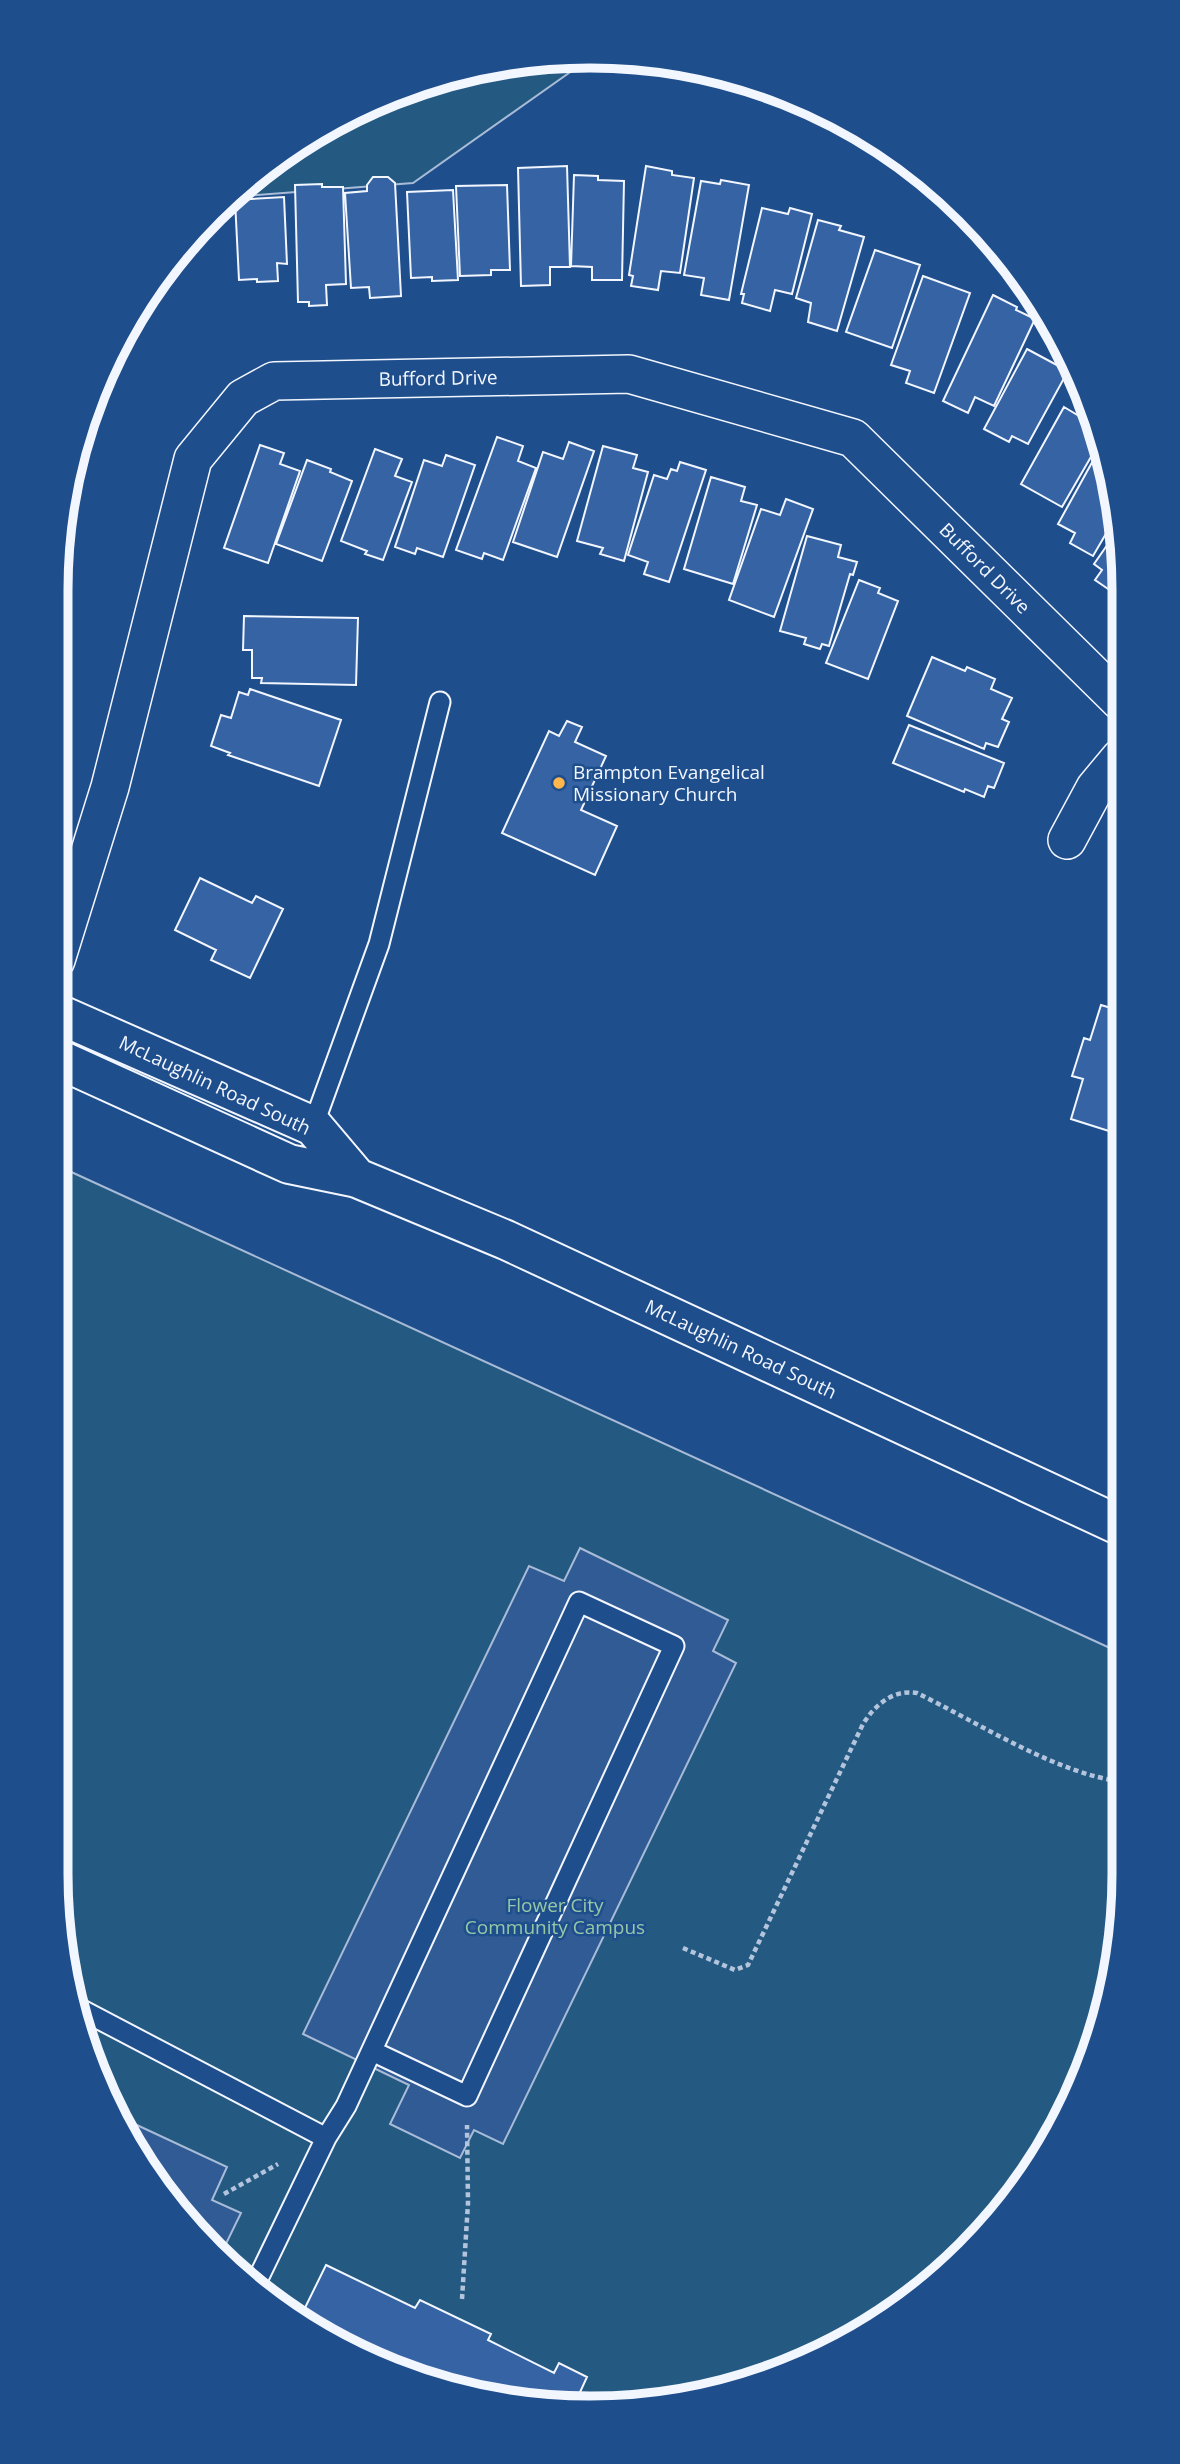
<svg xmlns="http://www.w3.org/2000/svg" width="1180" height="2464" font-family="'Open Sans',sans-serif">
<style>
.green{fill:#245a82;stroke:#a8bbd7;stroke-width:2}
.parking{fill:#305b95;stroke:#a8bbd7;stroke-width:2}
.building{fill:#3563a3;stroke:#f2f6ff;stroke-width:2}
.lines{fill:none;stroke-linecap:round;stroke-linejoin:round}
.lane-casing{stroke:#f2f6ff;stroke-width:23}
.street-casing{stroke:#f2f6ff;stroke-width:40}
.secondary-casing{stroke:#f2f6ff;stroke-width:42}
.path{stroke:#b3c4dc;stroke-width:4.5;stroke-dasharray:5 3.5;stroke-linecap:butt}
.lane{stroke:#1f4e8c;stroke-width:19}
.street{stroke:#1f4e8c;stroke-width:37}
.secondary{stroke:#1f4e8c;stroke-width:38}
.poi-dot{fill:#ffb74d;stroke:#1f4e8c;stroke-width:2.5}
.labels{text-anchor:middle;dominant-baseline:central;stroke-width:5;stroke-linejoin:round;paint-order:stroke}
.street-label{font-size:19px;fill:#f2f6ff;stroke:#1f4e8c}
.poi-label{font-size:19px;fill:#f2f6ff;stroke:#1f4e8c;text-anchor:start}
.park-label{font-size:19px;fill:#97c8a6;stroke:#1f4e8c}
.rim{fill:none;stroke:#f2f6ff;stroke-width:9}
</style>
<rect width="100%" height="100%" fill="#1f4e8c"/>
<path class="green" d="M 593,56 L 413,183 L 231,197 L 294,146 L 386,97 L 486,66 Z
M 56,1165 L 1123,1654 L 1124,1874 L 1114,1979 L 1083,2079 L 1034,2170 L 968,2251 L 827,2353 L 659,2403 L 485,2398 L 323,2336 L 238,2275 L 167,2199 L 84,2046 L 56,1874 Z"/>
<path class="parking" d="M 580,1548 L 728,1620 L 713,1651 L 736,1663 L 503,2144 L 474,2130 L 460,2158 L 390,2124 L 409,2085 L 303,2034 L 529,1566 L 564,1581 Z
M 124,2119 L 227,2167 L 212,2200 L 241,2213 L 220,2256 L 167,2199 Z"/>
<path class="building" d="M 567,166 L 570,267 L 550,267 L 550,285 L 521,286 L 518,168 Z
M 646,166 L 672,171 L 672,175 L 694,178 L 680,273 L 661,271 L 658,290 L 631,286 L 633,276 L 629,275 Z
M 574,175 L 598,176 L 598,180 L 624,181 L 622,280 L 592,280 L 592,267 L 571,266 Z
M 373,177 L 388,177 L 395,183 L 401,296 L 370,298 L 369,287 L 351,288 L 345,193 L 367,191 L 367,185 Z
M 721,180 L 749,185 L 729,300 L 701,295 L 704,278 L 684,275 L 701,181 L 720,184 Z
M 322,184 L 322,187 L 343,187 L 346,284 L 326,285 L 327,305 L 309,306 L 309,302 L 298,302 L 295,185 Z
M 507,185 L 510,270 L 491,270 L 491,275 L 460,276 L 456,186 Z
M 453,190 L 458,280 L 432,281 L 432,277 L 411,278 L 407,192 Z
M 284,197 L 287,264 L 277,263 L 278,281 L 257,282 L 257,279 L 239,280 L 235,200 Z
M 762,208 L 788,214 L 790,208 L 812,214 L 792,294 L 775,290 L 770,311 L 742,303 L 744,294 L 741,294 Z
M 818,220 L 841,226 L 839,230 L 864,237 L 837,331 L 808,322 L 811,303 L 796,298 Z
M 875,250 L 920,265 L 892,348 L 846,332 Z
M 923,276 L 970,293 L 934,393 L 906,383 L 910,371 L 891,365 Z
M 993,295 L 1017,307 L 1016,310 L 1035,319 L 994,406 L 975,397 L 968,413 L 943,401 Z
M 1027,349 L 1068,371 L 1028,444 L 1012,436 L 1009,442 L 984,429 Z
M 1064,407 L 1094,425 L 1099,443 L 1062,507 L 1021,484 Z
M 497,437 L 523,446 L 518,461 L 536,468 L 503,560 L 484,553 L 482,559 L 456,550 Z
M 569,442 L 594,451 L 557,557 L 513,542 L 543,452 L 563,459 Z
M 260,445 L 284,453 L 280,464 L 300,471 L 268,563 L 224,548 Z
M 603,446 L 637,455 L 633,468 L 648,472 L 624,561 L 600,554 L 603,548 L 577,541 Z
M 1100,448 L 1118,513 L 1093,556 L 1070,543 L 1075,533 L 1058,524 Z
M 375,449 L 402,459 L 395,476 L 412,482 L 383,560 L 365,554 L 367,551 L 341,541 Z
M 446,455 L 475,465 L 443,557 L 417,548 L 415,554 L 395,547 L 424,460 L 442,466 Z
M 307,460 L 331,469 L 330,472 L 352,481 L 322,561 L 276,544 Z
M 680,462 L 706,470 L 669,582 L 644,574 L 648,562 L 628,555 L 654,475 L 667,479 L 671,469 L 677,471 Z
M 711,477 L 745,487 L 741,501 L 757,505 L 733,584 L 684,569 Z
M 786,499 L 813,509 L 774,617 L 729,600 L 761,509 L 780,515 Z
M 1119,528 L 1120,592 L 1117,595 L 1095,580 L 1102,570 L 1094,564 Z
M 807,536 L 841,545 L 838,557 L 857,562 L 853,575 L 850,574 L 829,646 L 822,644 L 820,649 L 804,644 L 806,638 L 780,631 Z
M 859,580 L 880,588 L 878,593 L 898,601 L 868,679 L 826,663 Z
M 244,616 L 358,618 L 356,685 L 261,683 L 262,678 L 252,678 L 252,650 L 243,650 Z
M 932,657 L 965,671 L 967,667 L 995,679 L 991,689 L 1012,698 L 1002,719 L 1009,722 L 998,747 L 986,743 L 984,749 L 907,716 Z
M 250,689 L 341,720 L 319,786 L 228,755 L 230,753 L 211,746 L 221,715 L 231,718 L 239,692 L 248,695 Z
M 567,721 L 582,727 L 575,742 L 606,756 L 581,810 L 617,826 L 595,875 L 502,833 L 549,731 L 559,736 Z
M 909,725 L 1004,763 L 994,788 L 988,786 L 984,797 L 965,789 L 964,792 L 893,763 Z
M 200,878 L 252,903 L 256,896 L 283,909 L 250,978 L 211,960 L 216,950 L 175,930 Z
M 1101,1005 L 1121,1011 L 1121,1033 L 1116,1048 L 1121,1049 L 1121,1103 L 1112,1132 L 1071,1119 L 1083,1079 L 1072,1076 L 1084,1038 L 1090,1040 Z
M 326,2265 L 415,2308 L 420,2300 L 491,2334 L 488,2340 L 554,2373 L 559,2363 L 587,2377 L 576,2401 L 485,2398 L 323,2336 L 299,2320 Z"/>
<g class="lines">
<g class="lane-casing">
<path id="lane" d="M 313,1126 L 379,944 L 440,702
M 78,2008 L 326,2138 L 254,2287
M 326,2138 L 346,2106 L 579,1602 L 674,1646 L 467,2096 L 372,2051"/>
</g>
<g class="street-casing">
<path id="street" d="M 1067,840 L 1095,788 L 1120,758
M 56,960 L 110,787 L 193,459 L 243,398 L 274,381 L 629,374 L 853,438 L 1120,701"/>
</g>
<g class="secondary-casing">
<path id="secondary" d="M 56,1013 L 313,1126 L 357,1178
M 56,1058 L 289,1164 L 357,1178 L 506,1240 L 1123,1527"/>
</g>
<path class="path" d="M 683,1948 L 735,1970 L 748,1965 L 863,1724 C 875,1705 893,1689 917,1693 C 979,1723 1056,1774 1124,1782
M 224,2194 L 278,2164
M 462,2299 L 468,2203 L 467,2125"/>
<use href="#lane" class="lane"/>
<use href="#street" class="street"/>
<use href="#secondary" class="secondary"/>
</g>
<circle class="poi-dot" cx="559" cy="783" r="7"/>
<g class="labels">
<g class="street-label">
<text transform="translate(438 378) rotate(-1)">Bufford Drive</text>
<text transform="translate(985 568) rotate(45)">Bufford Drive</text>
<text transform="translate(215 1085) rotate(25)">McLaughlin Road South</text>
<text transform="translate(741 1349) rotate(25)">McLaughlin Road South</text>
</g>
<g class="poi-label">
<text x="573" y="772">Brampton Evangelical<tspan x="573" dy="22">Missionary Church</tspan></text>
</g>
<g class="park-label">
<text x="555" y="1905">Flower City<tspan x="555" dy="22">Community Campus</tspan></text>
</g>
</g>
<path d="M0 0H1180V2464H0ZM590 68H590A522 522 0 0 1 1112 590V1874A522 522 0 0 1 590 2396H590A522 522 0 0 1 68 1874V590A522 522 0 0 1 590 68Z" fill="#1f4e8c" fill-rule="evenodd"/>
<path class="rim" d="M590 68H590A522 522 0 0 1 1112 590V1874A522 522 0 0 1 590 2396H590A522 522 0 0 1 68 1874V590A522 522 0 0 1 590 68Z"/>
</svg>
